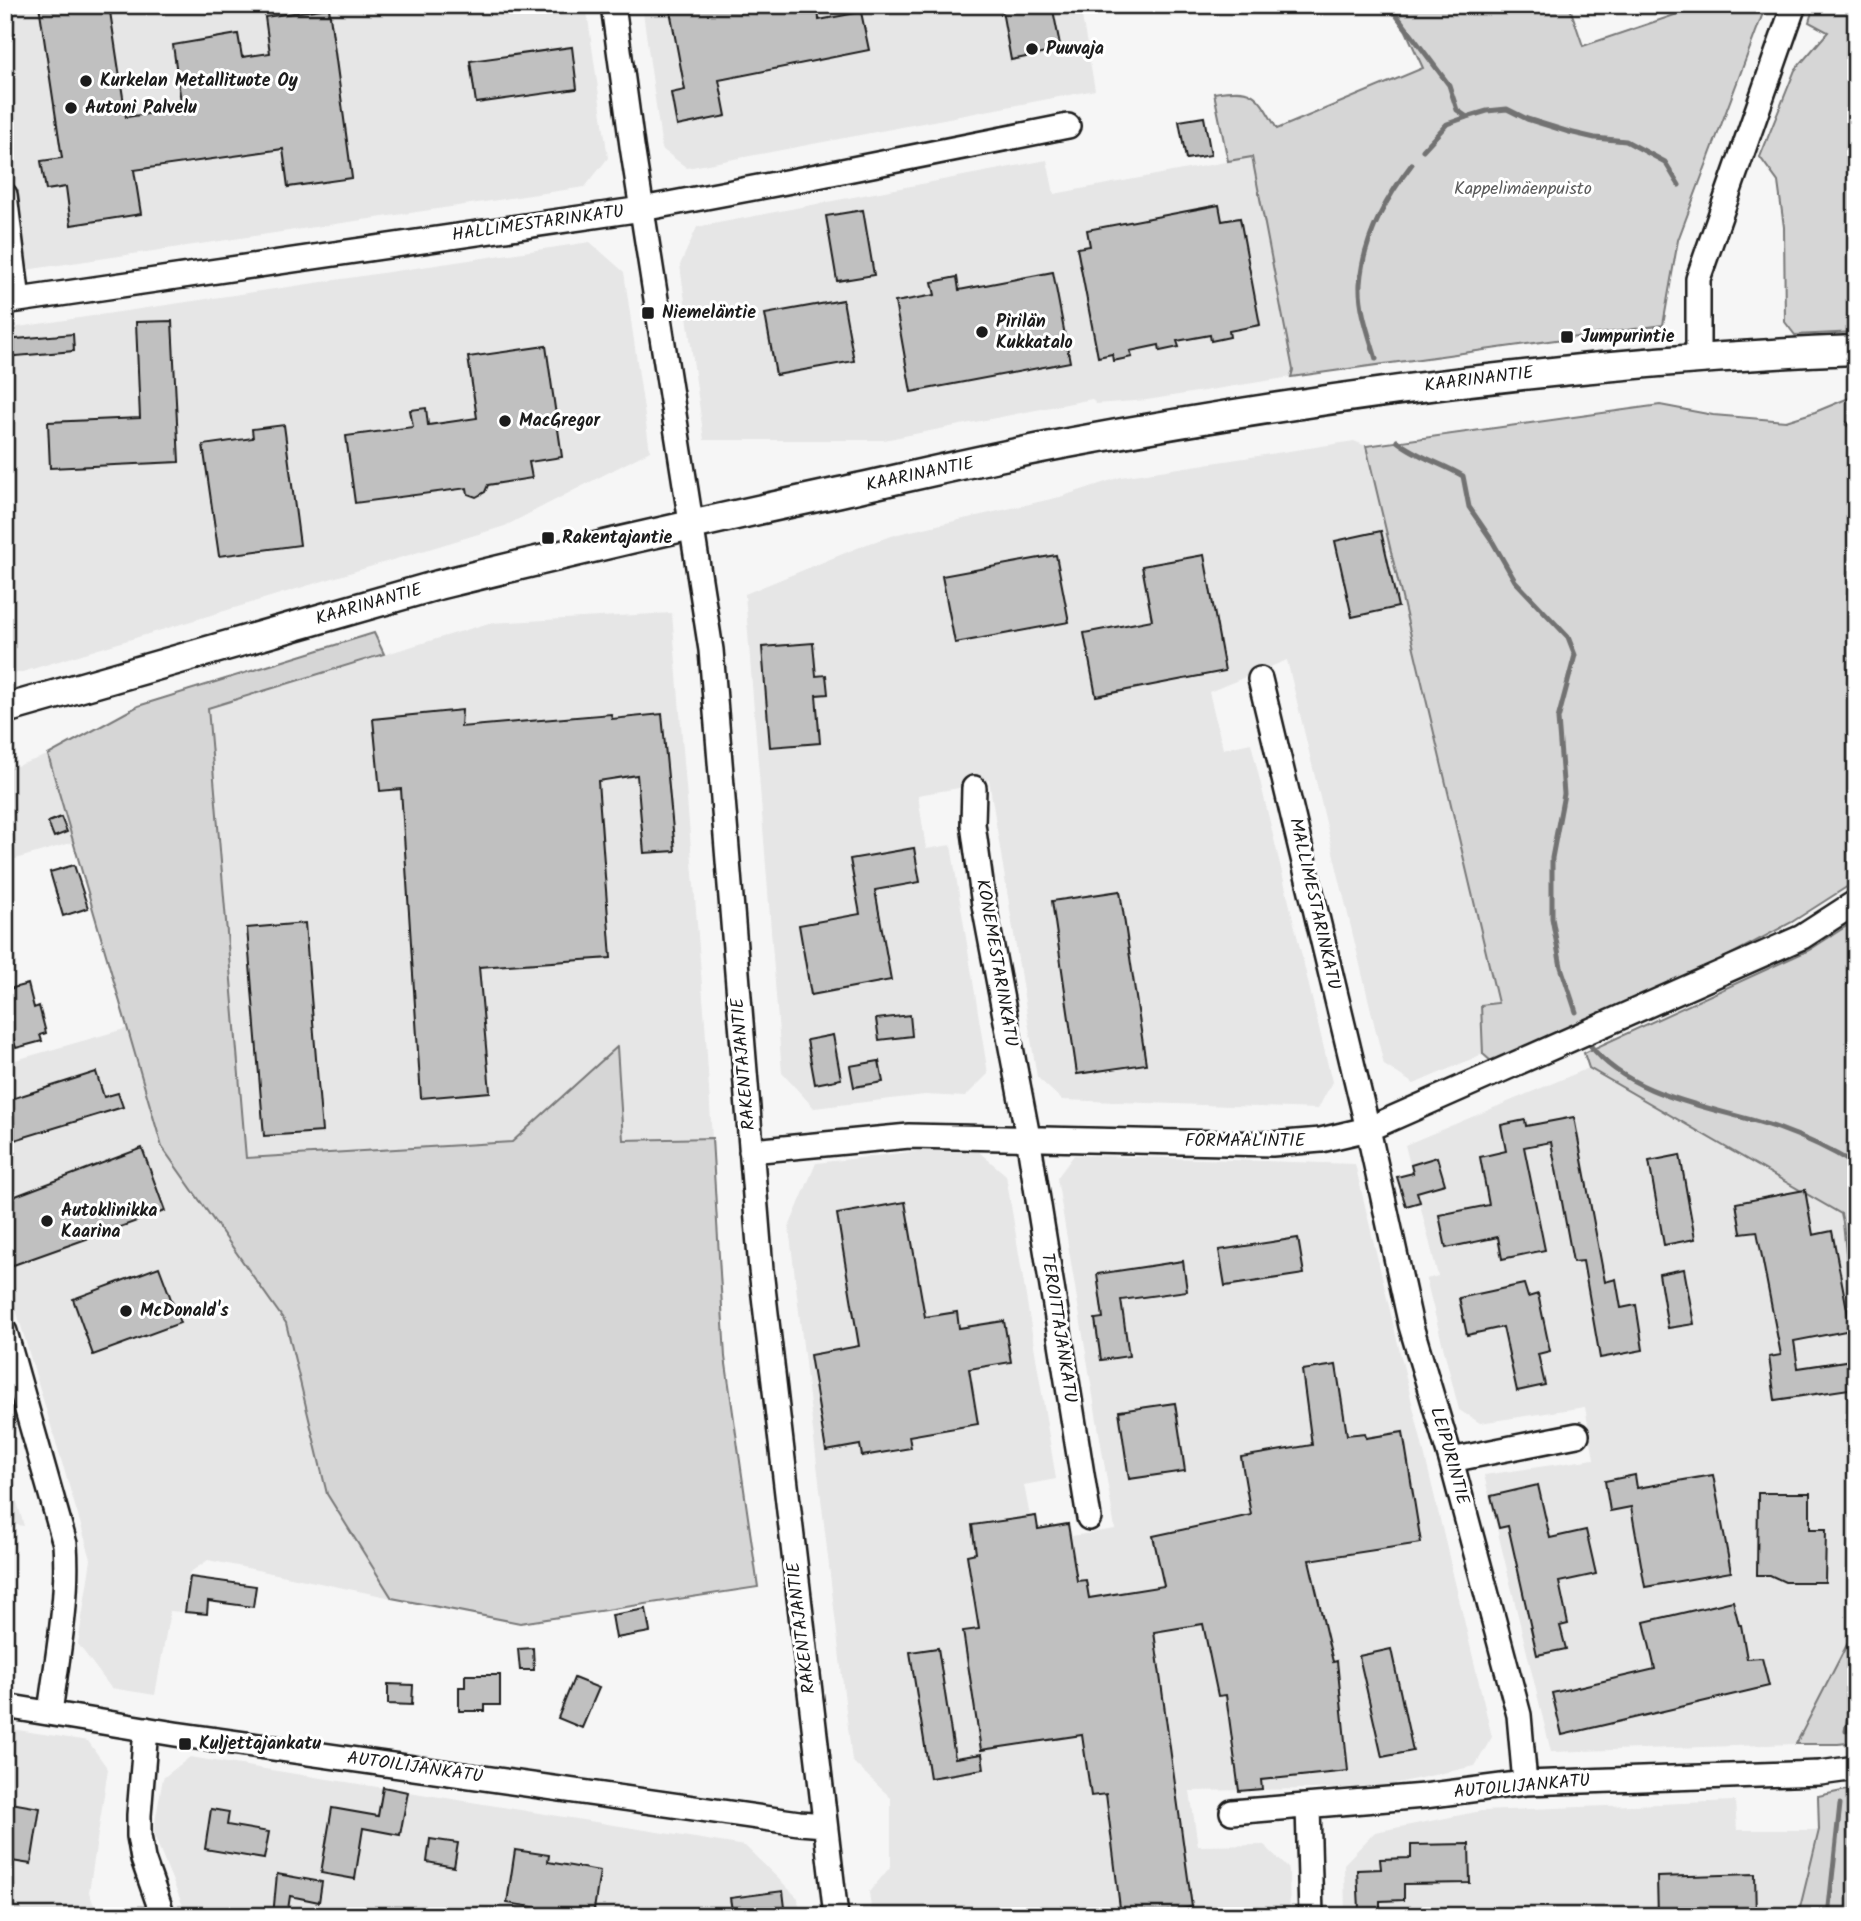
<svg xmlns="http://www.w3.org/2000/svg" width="1861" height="1921" font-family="Kalam,sans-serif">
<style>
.built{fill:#e6e6e6}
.green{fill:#d6d6d6;stroke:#797979;stroke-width:2}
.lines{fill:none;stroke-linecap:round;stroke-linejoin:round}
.stream{stroke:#727272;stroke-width:5}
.building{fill:#c0c0c0;stroke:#1c1c1c;stroke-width:2}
.minor-casing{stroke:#1c1c1c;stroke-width:28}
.major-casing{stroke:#1c1c1c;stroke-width:33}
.minor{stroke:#fff;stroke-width:23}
.major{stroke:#fff;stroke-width:28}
.poi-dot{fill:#1c1c1c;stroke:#fff;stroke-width:2.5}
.labels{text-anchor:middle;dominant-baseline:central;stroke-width:6;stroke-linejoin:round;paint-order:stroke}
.poi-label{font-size:18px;font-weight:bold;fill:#1c1c1c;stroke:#fff;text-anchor:start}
.park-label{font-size:18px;fill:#5d5d5d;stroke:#fff}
.street-label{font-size:18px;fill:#1c1c1c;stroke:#fff}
</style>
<rect width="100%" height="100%" fill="#f6f6f6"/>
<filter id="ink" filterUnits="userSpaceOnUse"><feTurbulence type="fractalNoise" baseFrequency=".0143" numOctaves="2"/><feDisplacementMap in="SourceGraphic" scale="14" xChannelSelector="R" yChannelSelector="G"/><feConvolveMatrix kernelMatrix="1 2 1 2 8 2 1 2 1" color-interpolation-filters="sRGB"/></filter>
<g filter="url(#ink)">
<path class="built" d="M 5,5 L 586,5 L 608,158 L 585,187 L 5,273 Z
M 642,5 L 1080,5 L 1095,90 L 687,168 L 662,149 Z
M 1252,157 L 1293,370 L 1291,377 L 1147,400 L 1096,404 L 1092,399 L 884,440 L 704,440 L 680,265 L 697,227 L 1047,160 L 1054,194 Z
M 590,242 L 624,272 L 650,451 L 505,526 L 19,673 L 5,674 L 5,329 Z
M 1354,441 L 1366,446 L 1498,1003 L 1481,1005 L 1483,1054 L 1414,1084 L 1384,1065 L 1287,660 L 1209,692 L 1223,749 L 1251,743 L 1332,1082 L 1318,1109 L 1062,1100 L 1037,1077 L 989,780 L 959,788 L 918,795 L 926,849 L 951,845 L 988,1074 L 965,1097 L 925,1095 L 814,1108 L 782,1073 L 745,594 L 867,544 L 898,534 L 1060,497 L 1121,477 Z
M 672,613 L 705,1022 L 725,1357 L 246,1159 L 208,708 L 489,623 Z
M 48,755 L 74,842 L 5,862 L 5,770 Z
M 128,1028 L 163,1147 L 286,1323 L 327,1494 L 392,1598 L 208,1560 L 189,1573 L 183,1612 L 170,1611 L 155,1695 L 111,1688 L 78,1644 L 91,1559 L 5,1273 L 5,1063 Z
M 1589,1068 L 1841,1214 L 1843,1222 L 1856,1351 L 1856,1627 L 1796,1744 L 1551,1752 L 1484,1475 L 1594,1459 L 1585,1407 L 1480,1423 L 1459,1410 L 1426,1279 L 1438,1276 L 1405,1145 Z
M 927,1150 L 979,1152 L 1006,1175 L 1056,1479 L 1024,1485 L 1035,1542 L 1115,1529 L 1057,1178 L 1074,1155 L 1355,1164 L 1492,1737 L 1475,1766 L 1375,1788 L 1190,1791 L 1198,1846 L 1264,1845 L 1289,1869 L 1290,1916 L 872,1916 L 869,1892 L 891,1866 L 891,1798 L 852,1761 L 789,1227 L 816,1163 Z
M 5,1460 L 24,1526 L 5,1523 Z
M 5,1728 L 88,1741 L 108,1769 L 89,1892 L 98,1916 L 5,1916 Z
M 190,1757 L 745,1846 L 798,1898 L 800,1916 L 187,1916 L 153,1833 L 163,1778 Z
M 1735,1801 L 1737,1830 L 1819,1830 L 1798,1916 L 1345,1916 L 1344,1864 L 1375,1832 L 1481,1811 Z"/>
<path class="green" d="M 1387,5 L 1569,5 L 1583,46 L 1704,5 L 1766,5 L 1678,240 L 1663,325 L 1291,377 L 1293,370 L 1252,157 L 1228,161 L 1214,93 C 1256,86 1257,95 1277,129 L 1423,68 L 1406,31 Z
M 1814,5 L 1856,5 L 1856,332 L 1795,335 L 1785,322 L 1784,227 L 1778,182 L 1760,157 L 1795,70 L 1828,32 L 1809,22 Z
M 1856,395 L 1856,881 L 1792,922 L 1573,1038 L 1500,1069 L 1483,1054 L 1481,1005 L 1498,1003 L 1366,446 L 1660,405 L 1713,415 L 1786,421 L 1815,412 Z
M 374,633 L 384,654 L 208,708 L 246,1158 L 512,1142 L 617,1047 L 623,1140 L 712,1138 L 725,1357 L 758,1587 L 520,1623 L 392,1598 L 327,1494 L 286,1323 L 162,1147 L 48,755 L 138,706 Z
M 1856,920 L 1856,1351 L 1843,1223 L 1841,1214 L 1589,1068 L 1584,1053 L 1809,950 Z
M 1856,1627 L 1856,1742 L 1838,1744 L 1796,1744 Z
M 1856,1788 L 1856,1916 L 1798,1916 L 1819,1830 L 1818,1796 Z"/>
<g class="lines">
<path class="stream" d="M 1389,5 L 1449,85 L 1457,110 L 1467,117 L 1487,111 L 1507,109 L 1527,119 L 1569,132 L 1595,138 L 1626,141 L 1665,162 L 1679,185
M 1423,150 L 1447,124 L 1467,117
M 1376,359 C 1369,335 1359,309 1360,284 C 1363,239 1386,198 1412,164
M 1847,424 L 1856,426
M 1397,441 C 1417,457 1441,463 1463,476 L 1469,507 L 1491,539 L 1515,581 L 1568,637 L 1575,655 L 1558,719 L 1564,794 L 1552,858 L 1552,918 L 1561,967 L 1576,1012
M 1590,1045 C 1631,1099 1717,1107 1778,1128 C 1806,1138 1831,1150 1856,1165
M 1846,1731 L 1851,1706 L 1856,1697
M 1828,1916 L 1840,1804"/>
</g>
<path class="building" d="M 39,5 L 109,5 L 126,117 L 182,109 L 173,45 L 238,34 L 242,57 L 270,53 L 265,17 L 329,8 L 352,178 L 288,187 L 283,149 L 134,170 L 141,214 L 71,225 L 66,187 L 46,190 L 41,161 L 62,158 Z
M 669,5 L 818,5 L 819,20 L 861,12 L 869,50 L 719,80 L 726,116 L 677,126 L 671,93 L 685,90 Z
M 1001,5 L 1052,5 L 1061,50 L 1011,60 Z
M 572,47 L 577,89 L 476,103 L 470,61 Z
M 1204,117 L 1211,155 L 1186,159 L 1179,121 Z
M 1219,205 L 1222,221 L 1240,218 L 1260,325 L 1229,331 L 1230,337 L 1211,341 L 1210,335 L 1177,341 L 1179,347 L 1160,351 L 1159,345 L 1130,351 L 1132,357 L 1113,361 L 1112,354 L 1098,357 L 1077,248 L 1090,246 L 1087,230 Z
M 863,210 L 874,275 L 837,281 L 826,216 Z
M 1053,272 L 1070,362 L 911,392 L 895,302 L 935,295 L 932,282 L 957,277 L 959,290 Z
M 843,300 L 854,361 L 776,375 L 765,314 Z
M 172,321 L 179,462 L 50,468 L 48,422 L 140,418 L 136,322 Z
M 73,334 L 74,351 L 5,357 L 5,340 Z
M 546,346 L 562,457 L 529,462 L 532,478 L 488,485 L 485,492 L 476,497 L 468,494 L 467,488 L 355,503 L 346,436 L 413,427 L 410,410 L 426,408 L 428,425 L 477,418 L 468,357 Z
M 284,425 L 300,545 L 219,556 L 203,445 L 253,438 L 252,429 Z
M 1381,531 L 1398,607 L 1352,617 L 1335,541 Z
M 1056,555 L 1069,622 L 955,643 L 942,576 Z
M 1204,555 L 1225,671 L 1096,696 L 1084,633 L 1152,620 L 1142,566 Z
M 813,643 L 816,676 L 826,675 L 828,694 L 816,695 L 820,743 L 770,747 L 762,647 Z
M 462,710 L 461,727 L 611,714 L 612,719 L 662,714 L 675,851 L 644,853 L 637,775 L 598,781 L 611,958 L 479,967 L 490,1092 L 421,1098 L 401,789 L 380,791 L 373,719 Z
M 61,817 L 67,832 L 54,837 L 48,822 Z
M 914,848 L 920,882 L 875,890 L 891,980 L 811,995 L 799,925 L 860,914 L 850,859 Z
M 74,865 L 88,908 L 63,916 L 50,872 Z
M 1120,891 L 1146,1064 L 1077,1074 L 1052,901 Z
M 305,923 L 322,1132 L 264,1136 L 247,928 Z
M 28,984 L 34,1008 L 39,1006 L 46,1033 L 40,1035 L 42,1041 L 16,1048 L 11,1031 L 5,1033 L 5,990 Z
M 910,1015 L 912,1036 L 879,1040 L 876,1019 Z
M 833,1035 L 841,1079 L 815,1084 L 807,1040 Z
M 879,1061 L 883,1082 L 854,1087 L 850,1066 Z
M 96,1072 L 104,1097 L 118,1093 L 123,1107 L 5,1143 L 5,1101 Z
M 1574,1117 L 1605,1282 L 1616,1279 L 1621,1308 L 1636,1305 L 1643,1350 L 1600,1358 L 1583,1261 L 1573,1262 L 1551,1142 L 1524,1147 L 1545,1250 L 1502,1259 L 1498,1237 L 1446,1248 L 1439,1215 L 1489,1205 L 1480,1157 L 1506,1151 L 1501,1125 L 1525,1120 L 1526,1126 Z
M 142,1148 L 165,1211 L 5,1268 L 5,1200 Z
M 1680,1155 L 1695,1239 L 1664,1245 L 1649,1161 Z
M 1437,1157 L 1445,1184 L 1417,1192 L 1420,1202 L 1406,1206 L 1397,1177 L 1413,1173 L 1411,1165 Z
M 1805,1190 L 1813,1235 L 1832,1231 L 1851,1330 L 1794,1341 L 1798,1368 L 1852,1360 L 1856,1388 L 1775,1400 L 1769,1357 L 1781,1355 L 1757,1231 L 1741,1233 L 1736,1203 Z
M 905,1202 L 925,1317 L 957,1312 L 959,1328 L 1004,1321 L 1011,1362 L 969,1369 L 978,1424 L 909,1436 L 911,1448 L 862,1456 L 860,1445 L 826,1451 L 810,1355 L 859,1346 L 837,1214 Z
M 1298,1238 L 1304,1274 L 1225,1286 L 1219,1250 Z
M 1183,1261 L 1187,1291 L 1121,1300 L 1129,1356 L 1101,1360 L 1095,1319 L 1103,1318 L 1097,1274 Z
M 159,1267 L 180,1323 L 93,1355 L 73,1299 Z
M 1684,1269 L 1694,1324 L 1668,1328 L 1659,1274 Z
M 1524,1284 L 1528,1297 L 1538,1294 L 1550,1351 L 1538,1354 L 1545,1385 L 1517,1391 L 1503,1327 L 1467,1335 L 1459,1298 Z
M 1336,1365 L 1347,1435 L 1365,1433 L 1366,1438 L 1403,1432 L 1421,1543 L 1309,1560 L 1333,1662 L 1337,1661 L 1348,1771 L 1261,1780 L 1262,1789 L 1239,1791 L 1226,1695 L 1218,1696 L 1203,1624 L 1154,1632 L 1192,1907 L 1145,1916 L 1121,1916 L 1106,1794 L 1091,1796 L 1082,1735 L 981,1750 L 963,1631 L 979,1629 L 967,1555 L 976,1553 L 972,1525 L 1036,1516 L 1038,1529 L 1068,1524 L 1077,1581 L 1086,1580 L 1089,1598 L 1164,1586 L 1153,1536 L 1251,1515 L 1241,1457 L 1312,1445 L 1302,1370 Z
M 1175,1403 L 1185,1471 L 1129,1479 L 1119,1411 Z
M 1635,1475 L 1637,1488 L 1713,1475 L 1731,1572 L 1645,1587 L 1631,1507 L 1610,1511 L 1605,1481 Z
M 1538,1485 L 1550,1538 L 1586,1530 L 1596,1574 L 1559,1582 L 1568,1624 L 1560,1626 L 1566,1649 L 1537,1655 L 1508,1526 L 1499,1528 L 1491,1496 Z
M 1758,1493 L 1810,1493 L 1810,1529 L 1826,1529 L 1825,1582 L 1785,1582 L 1770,1575 L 1757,1575 Z
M 190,1577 L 256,1586 L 253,1607 L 208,1601 L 207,1614 L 185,1612 Z
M 1733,1601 L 1739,1625 L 1741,1625 L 1747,1659 L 1762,1658 L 1769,1686 L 1562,1735 L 1552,1693 L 1655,1669 L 1644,1622 Z
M 646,1609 L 650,1632 L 616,1638 L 612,1615 Z
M 533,1648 L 534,1670 L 520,1670 L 518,1649 Z
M 938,1648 L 955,1758 L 982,1754 L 984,1769 L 930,1778 L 910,1652 Z
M 1391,1649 L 1413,1751 L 1382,1757 L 1359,1656 Z
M 465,1675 L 500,1675 L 500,1705 L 485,1705 L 485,1711 L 459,1711 L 459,1687 L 465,1687 Z
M 574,1678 L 599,1688 L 582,1728 L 558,1718 Z
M 388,1684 L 413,1685 L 412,1705 L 388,1704 Z
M 383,1787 L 408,1792 L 400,1835 L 363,1828 L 355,1879 L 321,1873 L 332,1808 L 378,1816 Z
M 5,1802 L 40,1808 L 31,1864 L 5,1860 Z
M 211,1809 L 229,1812 L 227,1825 L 269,1832 L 264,1859 L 205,1849 Z
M 430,1839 L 458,1843 L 454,1867 L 427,1862 Z
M 1469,1844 L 1470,1883 L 1404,1884 L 1404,1900 L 1380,1901 L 1380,1908 L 1359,1909 L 1357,1870 L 1381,1869 L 1380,1859 L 1411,1858 L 1411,1845 Z
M 515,1850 L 549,1855 L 548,1862 L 600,1871 L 593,1916 L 559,1916 L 559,1911 L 507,1903 Z
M 277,1874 L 322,1882 L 319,1902 L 290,1896 L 287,1916 L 273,1916 Z
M 1755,1874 L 1756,1916 L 1658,1916 L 1657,1877 Z
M 783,1891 L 786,1916 L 733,1916 L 730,1898 Z"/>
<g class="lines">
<g class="minor-casing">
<path id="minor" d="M 613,5 L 632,146 L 711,650 L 761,1270 L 836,1916
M 5,195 L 18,300
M 5,302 L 642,209 L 807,178 L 1068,126
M 1698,358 L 1698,279 L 1794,5
M 1260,679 L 1368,1129 L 1411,1326 L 1451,1460 L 1519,1715 L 1525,1783
M 974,788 L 973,824 L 984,905 L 1028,1137 L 1089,1518
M 751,1151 L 909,1136 L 1272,1144 L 1321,1140 L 1368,1129 L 1802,937 L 1856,902
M 5,1332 L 65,1544 C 69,1600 57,1657 50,1713
M 1451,1460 L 1577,1435
M 5,1706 L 175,1734 L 799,1823 L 825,1825
M 146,1729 L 139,1815 L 139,1836 L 143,1859 L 163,1916
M 1308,1806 L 1311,1916
M 1232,1812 L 1424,1796 L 1525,1783 L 1820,1773 L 1856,1768"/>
</g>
<g class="major-casing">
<path id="major" d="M 5,709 L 438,585 C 571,552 705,521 840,492 C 917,475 995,456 1073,442 C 1332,394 1593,360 1856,350"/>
</g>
<use href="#minor" class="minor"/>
<use href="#major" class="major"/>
</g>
</g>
<g class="poi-dot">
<circle cx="1032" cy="49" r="7"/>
<circle cx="86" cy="81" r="7"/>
<circle cx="71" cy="108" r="7"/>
<rect x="641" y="306" width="14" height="14" rx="3.5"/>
<circle cx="982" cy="332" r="7"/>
<rect x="1560" y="330" width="14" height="14" rx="3.5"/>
<circle cx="505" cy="421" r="7"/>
<rect x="541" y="531" width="14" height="14" rx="3.5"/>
<circle cx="47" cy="1221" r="7"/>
<circle cx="126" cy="1311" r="7"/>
<rect x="178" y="1737" width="14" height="14" rx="3.5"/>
</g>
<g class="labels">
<g class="poi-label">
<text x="1046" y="49">Puuvaja</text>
<text x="100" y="81">Kurkelan Metallituote Oy</text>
<text x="85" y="108">Autoni Palvelu</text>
<text x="662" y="313">Niemeläntie</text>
<text x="996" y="322">Pirilän<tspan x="996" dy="21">Kukkatalo</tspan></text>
<text x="1581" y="337">Jumpurintie</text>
<text x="519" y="421">MacGregor</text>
<text x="562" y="538">Rakentajantie</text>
<text x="61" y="1211">Autoklinikka<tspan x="61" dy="21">Kaarina</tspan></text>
<text x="140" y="1311">McDonald's</text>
<text x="199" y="1744">Kuljettajankatu</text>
</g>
<g class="park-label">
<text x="1523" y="189">Kappelimäenpuisto</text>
</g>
<g class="street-label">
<text transform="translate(538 224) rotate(-8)">HALLIMESTARINKATU</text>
<text transform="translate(1479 380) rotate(-7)">KAARINANTIE</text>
<text transform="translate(920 475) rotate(-12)">KAARINANTIE</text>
<text transform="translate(369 605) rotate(-16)">KAARINANTIE</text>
<text transform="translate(1314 904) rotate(77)">MALLIMESTARINKATU</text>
<text transform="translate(996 963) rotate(80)">KONEMESTARINKATU</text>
<text transform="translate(744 1064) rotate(-95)">RAKENTAJANTIE</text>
<text x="1245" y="1141">FORMAALINTIE</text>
<text transform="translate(1058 1328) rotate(81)">TEROITTAJANKATU</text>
<text transform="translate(1449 1456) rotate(74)">LEIPURINTIE</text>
<text transform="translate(802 1628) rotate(-97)">RAKENTAJANTIE</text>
<text transform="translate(415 1768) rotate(8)">AUTOILIJANKATU</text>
<text transform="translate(1522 1787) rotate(-5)">AUTOILIJANKATU</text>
</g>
</g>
<rect width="1861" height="1921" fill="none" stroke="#fff" stroke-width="28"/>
<rect x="14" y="14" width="1833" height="1893" fill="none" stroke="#1c1c1c" stroke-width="2.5" filter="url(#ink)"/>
</svg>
